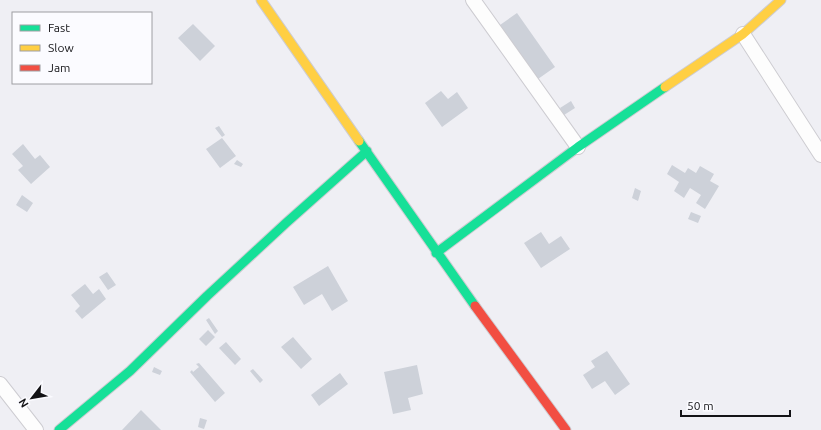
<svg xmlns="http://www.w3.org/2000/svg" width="821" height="430" font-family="Ubuntu,sans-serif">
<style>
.building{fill:#cdd1d9}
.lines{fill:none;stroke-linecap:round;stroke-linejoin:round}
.street-casing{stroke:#cdccd1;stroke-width:16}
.fast-casing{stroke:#cdccd1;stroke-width:11}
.slow-casing{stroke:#cdccd1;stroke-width:11}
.jam-casing{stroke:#cdccd1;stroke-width:11}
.street{stroke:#fdfdfd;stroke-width:14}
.fast{stroke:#16e098;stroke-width:9}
.slow{stroke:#ffcf43;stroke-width:9}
.jam{stroke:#f24e42;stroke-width:9}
</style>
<rect width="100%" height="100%" fill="#efeff4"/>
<path class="building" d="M 517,13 L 555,67 L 538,79 L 500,25 Z
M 193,24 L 215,46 L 200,61 L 178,38 Z
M 441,91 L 448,99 L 457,92 L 468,108 L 442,127 L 425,103 Z
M 571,101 L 575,108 L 564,115 L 560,108 Z
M 219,126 L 225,135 L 222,137 L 215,128 Z
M 222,138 L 236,156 L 220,168 L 206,149 Z
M 23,144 L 35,159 L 40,155 L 50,167 L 31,184 L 18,170 L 23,166 L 12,154 Z
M 237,160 L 243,164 L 241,167 L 234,164 Z
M 672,165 L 685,173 L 688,168 L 696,173 L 700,166 L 714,174 L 710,181 L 719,186 L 705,209 L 696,203 L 701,195 L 690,188 L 684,198 L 674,191 L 679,182 L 667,174 Z
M 635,188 L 641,191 L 638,201 L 632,198 Z
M 22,195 L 33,203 L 27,212 L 16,205 Z
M 691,212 L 701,216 L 698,223 L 688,219 Z
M 541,232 L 549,244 L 561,236 L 570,249 L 541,268 L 524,243 Z
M 328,266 L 348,301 L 332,311 L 322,294 L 304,305 L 293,287 Z
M 107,272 L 116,285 L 108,290 L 99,277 Z
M 85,284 L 93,294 L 99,289 L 106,299 L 82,319 L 75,311 L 80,306 L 71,295 Z
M 209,318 L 218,331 L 215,334 L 206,320 Z
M 208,330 L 215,337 L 206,346 L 199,339 Z
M 293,337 L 312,359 L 301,369 L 281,347 Z
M 226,342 L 241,359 L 235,365 L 219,348 Z
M 607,351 L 630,384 L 615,395 L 605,381 L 592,389 L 583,375 L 595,367 L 591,361 Z
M 199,363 L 225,393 L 215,402 L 190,372 L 192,370 L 193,372 L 199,367 L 196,364 Z
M 417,365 L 423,394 L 408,398 L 411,410 L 393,414 L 384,372 Z
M 154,367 L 162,371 L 160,375 L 152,372 Z
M 253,369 L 263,380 L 260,383 L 250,371 Z
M 340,373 L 348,384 L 319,406 L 311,395 Z
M 141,410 L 161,430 L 122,430 Z
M 200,418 L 207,420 L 204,429 L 198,427 Z"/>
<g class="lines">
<g class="street-casing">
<path id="street" d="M 473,0 L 578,147
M 743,34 L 821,155
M 0,384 L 36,430"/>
</g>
<g class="fast-casing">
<path id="fast" d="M 359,141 L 475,306
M 436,253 L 578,147 L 665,87
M 59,430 L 130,371 L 207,296 L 286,223 L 367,151"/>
</g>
<g class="slow-casing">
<path id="slow" d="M 261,0 L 359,141
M 665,87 L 743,34 L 781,0"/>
</g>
<g class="jam-casing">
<path id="jam" d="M 475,306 L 566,430"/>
</g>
<use href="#street" class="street"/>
<use href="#fast" class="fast"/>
<use href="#slow" class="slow"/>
<use href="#jam" class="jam"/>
</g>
<rect x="12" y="12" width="140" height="72" fill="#fbfbff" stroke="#9e9ea2"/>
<rect x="20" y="25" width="20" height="6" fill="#16e098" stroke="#9e9ea2"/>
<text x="48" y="32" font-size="12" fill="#131316">Fast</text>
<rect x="20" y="45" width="20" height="6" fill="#ffcf43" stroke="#9e9ea2"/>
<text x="48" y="52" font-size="12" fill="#131316">Slow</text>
<rect x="20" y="65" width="20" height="6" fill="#f24e42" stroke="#9e9ea2"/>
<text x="48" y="72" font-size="12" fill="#131316">Jam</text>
<g transform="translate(32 398) rotate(239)" stroke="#fbfbff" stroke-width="3" paint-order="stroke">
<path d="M0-3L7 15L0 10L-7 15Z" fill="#131316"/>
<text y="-6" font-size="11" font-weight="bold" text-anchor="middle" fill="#131316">N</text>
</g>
<path d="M681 410v6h109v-6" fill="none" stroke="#131316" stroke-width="2"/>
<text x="687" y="410" font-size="12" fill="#131316" stroke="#fbfbff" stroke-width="3" paint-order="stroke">50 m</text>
</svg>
